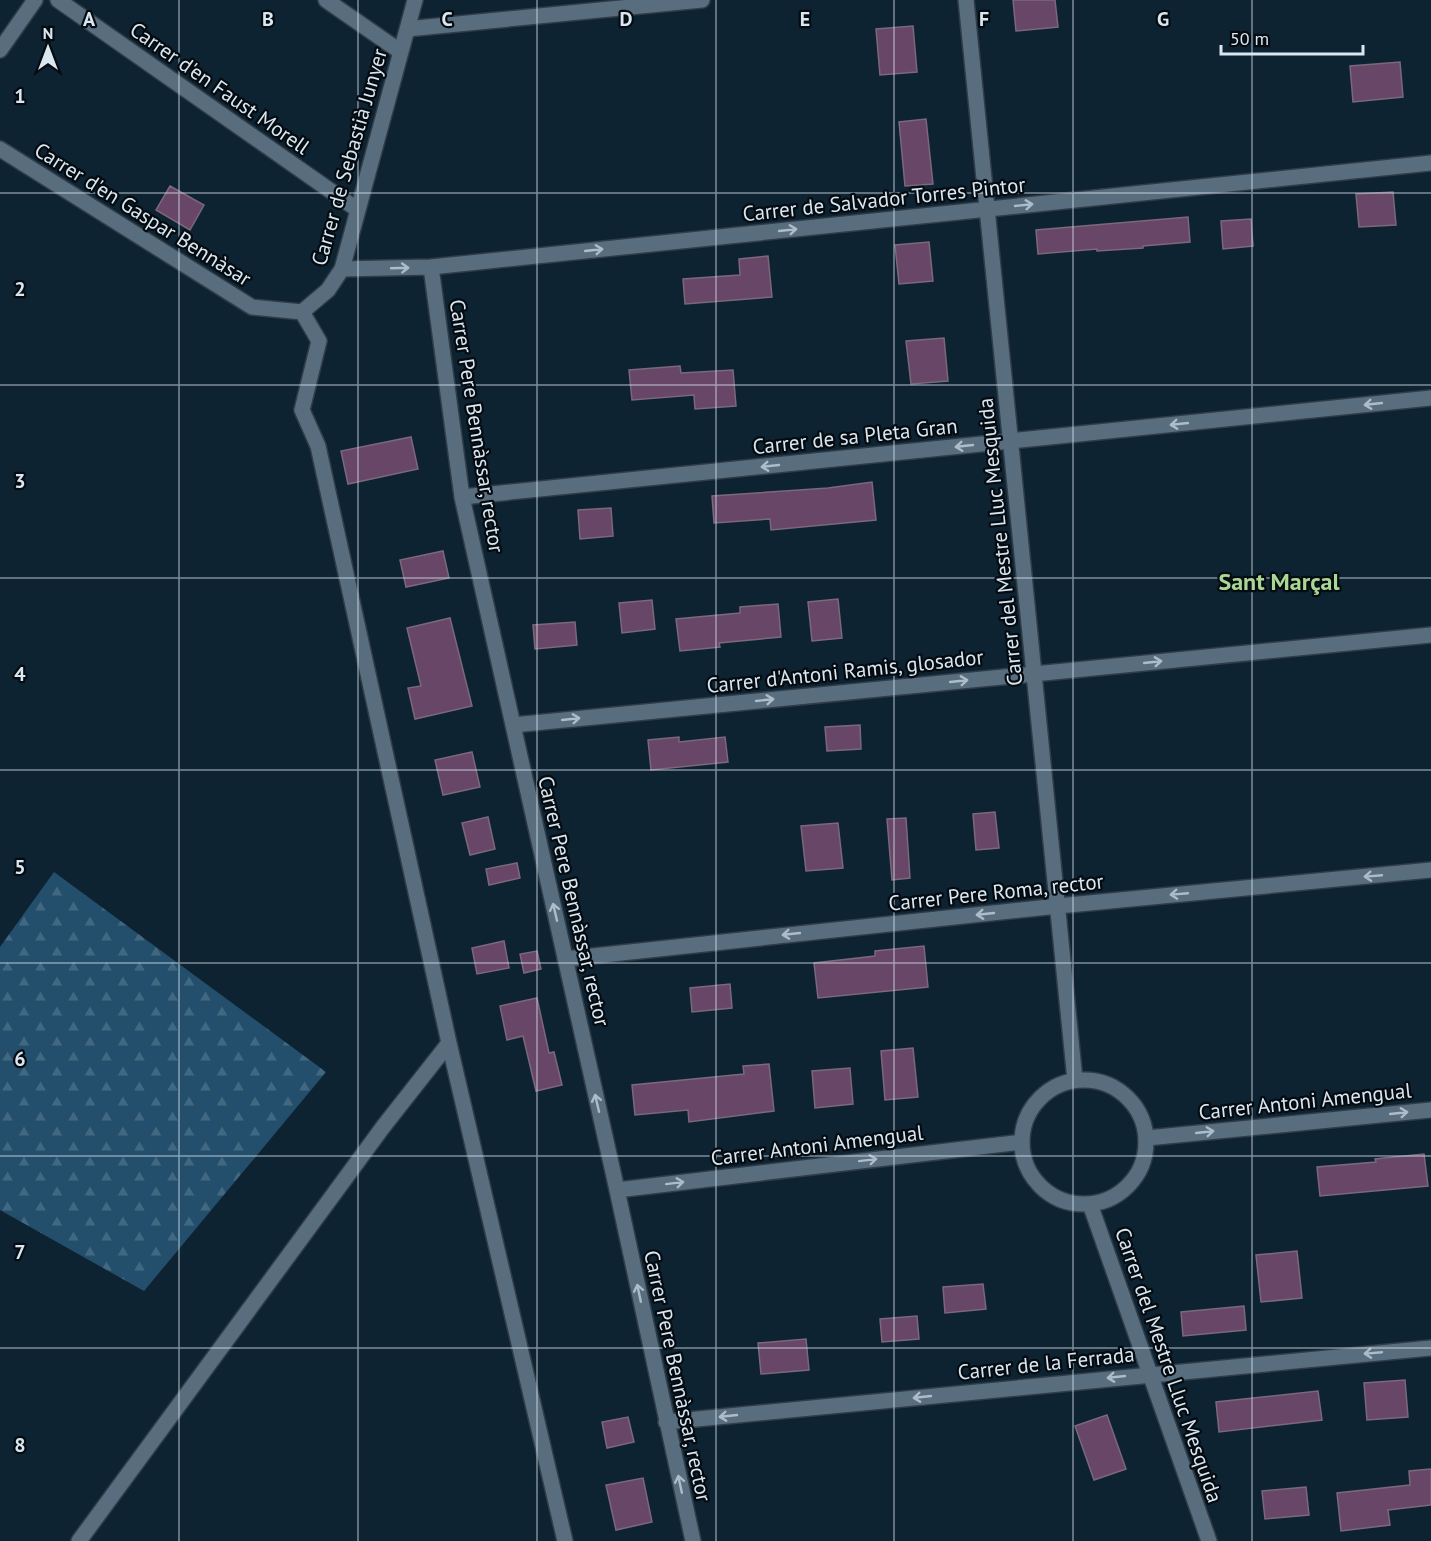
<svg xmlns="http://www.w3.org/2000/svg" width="1431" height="1541" font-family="'PT Sans',sans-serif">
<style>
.forest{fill:url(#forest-firs)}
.building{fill:#674667;stroke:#7b687b;stroke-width:1.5}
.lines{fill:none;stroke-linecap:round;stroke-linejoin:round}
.street-casing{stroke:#303c48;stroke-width:18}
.street{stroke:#586e7f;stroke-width:15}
.oneway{stroke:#acbcc8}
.grid{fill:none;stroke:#dae6f0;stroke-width:1.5;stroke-opacity:0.55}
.labels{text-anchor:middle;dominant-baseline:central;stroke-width:4.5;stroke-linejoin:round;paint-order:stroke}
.street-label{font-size:21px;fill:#dae6f0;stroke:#040b11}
.quarter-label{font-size:24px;font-weight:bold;fill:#abd795;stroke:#040b11}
.grid-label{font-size:20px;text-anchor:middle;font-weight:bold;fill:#dae6f0;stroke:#040b11;stroke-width:4.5;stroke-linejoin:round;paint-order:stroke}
</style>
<defs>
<pattern id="forest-firs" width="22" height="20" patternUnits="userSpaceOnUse" patternTransform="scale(1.5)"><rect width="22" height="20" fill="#234f6c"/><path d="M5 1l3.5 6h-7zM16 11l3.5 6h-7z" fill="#426881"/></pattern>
</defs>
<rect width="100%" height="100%" fill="#0e2331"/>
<path class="forest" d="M 54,872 L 326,1072 L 144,1291 L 0,1210 L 0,947 Z"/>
<path class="building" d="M 1013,0 L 1055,0 L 1058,27 L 1016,31 Z
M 913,26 L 917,72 L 880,75 L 876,29 Z
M 1400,62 L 1403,97 L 1353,102 L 1350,66 Z
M 926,119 L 933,184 L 905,186 L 899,122 Z
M 170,186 L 204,205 L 190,230 L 156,210 Z
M 1393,192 L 1396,225 L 1359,227 L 1356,194 Z
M 1188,217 L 1190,242 L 1143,246 L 1143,248 L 1097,251 L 1097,249 L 1038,254 L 1036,230 Z
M 1251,219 L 1253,246 L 1223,249 L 1221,221 Z
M 929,242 L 933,281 L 899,284 L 895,245 Z
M 768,256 L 772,297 L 685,304 L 683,279 L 740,275 L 739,259 Z
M 944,338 L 948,381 L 911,384 L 906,341 Z
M 680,366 L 681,373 L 733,370 L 736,406 L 695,409 L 694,395 L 632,400 L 629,370 Z
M 411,437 L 418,469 L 348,484 L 341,451 Z
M 872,482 L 876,520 L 771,530 L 770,519 L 714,523 L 712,496 L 828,488 Z
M 611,508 L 613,536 L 580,539 L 578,510 Z
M 443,551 L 449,578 L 406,587 L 400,560 Z
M 838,599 L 842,638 L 812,641 L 808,602 Z
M 652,600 L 655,629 L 622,633 L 619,603 Z
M 778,604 L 781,637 L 719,643 L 720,647 L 680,651 L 676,619 L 740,613 L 740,607 Z
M 450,618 L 472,706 L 415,719 L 408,688 L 421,686 L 407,628 Z
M 575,622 L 577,645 L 535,649 L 533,625 Z
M 860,725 L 861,749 L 827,751 L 825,727 Z
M 679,737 L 679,742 L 725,737 L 728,762 L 651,770 L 648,740 Z
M 472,752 L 480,787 L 443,795 L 435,760 Z
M 995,812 L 999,848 L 976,850 L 973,814 Z
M 488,817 L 495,849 L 470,855 L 462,823 Z
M 906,818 L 910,878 L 892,880 L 887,819 Z
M 838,823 L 843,868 L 806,871 L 801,826 Z
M 517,863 L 520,878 L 489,885 L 486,869 Z
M 504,941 L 509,968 L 477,974 L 472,948 Z
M 924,946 L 928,987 L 818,998 L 814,963 L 875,956 L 875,951 Z
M 537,951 L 541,969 L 524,973 L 520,954 Z
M 730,984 L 732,1008 L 692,1012 L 690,988 Z
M 537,998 L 549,1053 L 554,1052 L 562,1085 L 536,1091 L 523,1036 L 507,1040 L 500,1006 Z
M 913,1048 L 918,1097 L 885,1100 L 881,1051 Z
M 769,1064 L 774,1111 L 689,1122 L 688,1110 L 635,1115 L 632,1085 L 744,1074 L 743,1066 Z
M 850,1068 L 853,1104 L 815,1108 L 812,1071 Z
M 1424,1154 L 1428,1186 L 1320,1196 L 1317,1167 L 1376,1162 L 1375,1159 Z
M 1297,1251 L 1302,1298 L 1261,1302 L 1256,1255 Z
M 983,1284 L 986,1309 L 945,1313 L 943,1287 Z
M 1244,1306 L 1246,1330 L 1183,1336 L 1181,1312 Z
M 917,1316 L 919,1339 L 882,1342 L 880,1319 Z
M 806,1339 L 809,1370 L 761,1374 L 758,1343 Z
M 1405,1380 L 1408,1417 L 1367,1420 L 1364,1383 Z
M 1318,1391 L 1322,1420 L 1219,1432 L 1216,1402 Z
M 1107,1415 L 1126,1469 L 1094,1480 L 1075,1426 Z
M 628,1417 L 634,1442 L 607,1448 L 602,1422 Z
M 1431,1469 L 1431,1505 L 1388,1510 L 1390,1525 L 1341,1531 L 1337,1493 L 1410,1485 L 1409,1471 Z
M 643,1478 L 652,1522 L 616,1530 L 606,1485 Z
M 1306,1487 L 1309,1515 L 1265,1519 L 1262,1491 Z"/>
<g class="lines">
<g class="street-casing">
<path id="street" d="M 58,0 L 358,210
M 326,0 L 401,52
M 966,0 L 1075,1080
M 407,29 L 702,0
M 0,50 L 35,0
M 0,149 L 252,307 L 302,312
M 431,267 L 462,497 L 617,1190 L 693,1541
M 342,269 L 431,267 L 1431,163
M 302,312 L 328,290 L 342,269 L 415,0
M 462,497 L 1431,398
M 513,725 L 1431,635
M 565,959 L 1058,906 L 1431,870
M 449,1043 L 565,1541
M1022 1142a62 62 0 1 1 124 0a62 62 0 1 1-124 0Z
M 1147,1138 L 1431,1110
M 617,1190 L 1022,1142
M 1090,1204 L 1209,1541
M 666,1422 L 1431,1348
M 79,1541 L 383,1127 L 449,1043 L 318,446 L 302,410 L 319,341 L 302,312"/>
</g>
<use href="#street" class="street"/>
</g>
<defs><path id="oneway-shaft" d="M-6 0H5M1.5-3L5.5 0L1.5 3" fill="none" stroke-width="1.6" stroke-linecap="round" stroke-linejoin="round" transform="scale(1.5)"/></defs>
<g class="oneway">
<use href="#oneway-shaft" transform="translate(1024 205) rotate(-6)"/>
<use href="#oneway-shaft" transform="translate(788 230) rotate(-6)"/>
<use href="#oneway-shaft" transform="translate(594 250) rotate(-6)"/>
<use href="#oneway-shaft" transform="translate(400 268) rotate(-2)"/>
<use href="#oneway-shaft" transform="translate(1373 404) rotate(174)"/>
<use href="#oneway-shaft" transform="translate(1179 424) rotate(174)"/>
<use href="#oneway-shaft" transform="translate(964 446) rotate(174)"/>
<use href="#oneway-shaft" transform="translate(770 466) rotate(174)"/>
<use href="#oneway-shaft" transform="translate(1153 662) rotate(-6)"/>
<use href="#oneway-shaft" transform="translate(959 681) rotate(-6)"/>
<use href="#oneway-shaft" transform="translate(765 700) rotate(-6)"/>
<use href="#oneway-shaft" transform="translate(571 719) rotate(-6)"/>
<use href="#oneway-shaft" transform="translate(1373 876) rotate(175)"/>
<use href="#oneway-shaft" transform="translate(1179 894) rotate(175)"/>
<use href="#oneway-shaft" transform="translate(555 912) rotate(-103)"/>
<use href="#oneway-shaft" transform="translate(985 914) rotate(174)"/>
<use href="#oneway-shaft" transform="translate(791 934) rotate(174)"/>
<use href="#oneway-shaft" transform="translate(597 1103) rotate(-103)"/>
<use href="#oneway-shaft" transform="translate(1399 1113) rotate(-6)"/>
<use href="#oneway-shaft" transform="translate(1205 1132) rotate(-6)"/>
<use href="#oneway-shaft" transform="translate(868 1160) rotate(-7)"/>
<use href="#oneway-shaft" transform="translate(675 1183) rotate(-7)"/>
<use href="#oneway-shaft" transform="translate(639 1293) rotate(-102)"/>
<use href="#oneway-shaft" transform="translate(1373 1353) rotate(175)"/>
<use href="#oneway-shaft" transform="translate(1116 1377) rotate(174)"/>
<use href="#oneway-shaft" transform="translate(922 1397) rotate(174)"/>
<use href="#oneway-shaft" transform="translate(728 1416) rotate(174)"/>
<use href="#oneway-shaft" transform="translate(680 1484) rotate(-102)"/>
</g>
<path class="grid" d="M 179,0 L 179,1541M 358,0 L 358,1541M 537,0 L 537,1541M 716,0 L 716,1541M 894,0 L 894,1541M 1073,0 L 1073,1541M 1252,0 L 1252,1541M 0,193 L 1431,193M 0,385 L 1431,385M 0,578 L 1431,578M 0,770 L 1431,770M 0,963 L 1431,963M 0,1156 L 1431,1156M 0,1348 L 1431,1348"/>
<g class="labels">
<g class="street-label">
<text transform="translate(220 88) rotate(35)">Carrer d'en Faust Morell</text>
<text transform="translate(349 157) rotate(-74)">Carrer de Sebastià Junyer</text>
<text transform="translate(884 199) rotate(-6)">Carrer de Salvador Torres Pintor</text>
<text transform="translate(143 214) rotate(32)">Carrer d'en Gaspar Bennàsar</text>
<text transform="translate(477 426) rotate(81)">Carrer Pere Bennàssar, rector</text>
<text transform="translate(855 436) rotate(-6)">Carrer de sa Pleta Gran</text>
<text transform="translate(1000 542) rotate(-96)">Carrer del Mestre Lluc Mesquida</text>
<text transform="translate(845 671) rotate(-6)">Carrer d'Antoni Ramis, glosador</text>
<text transform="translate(996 892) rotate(-6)">Carrer Pere Roma, rector</text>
<text transform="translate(574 901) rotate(77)">Carrer Pere Bennàssar, rector</text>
<text transform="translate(1305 1101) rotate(-6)">Carrer Antoni Amengual</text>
<text transform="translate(817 1145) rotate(-7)">Carrer Antoni Amengual</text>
<text transform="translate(1046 1363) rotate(-6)">Carrer de la Ferrada</text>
<text transform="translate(1169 1365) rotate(71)">Carrer del Mestre Lluc Mesquida</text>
<text transform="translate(678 1376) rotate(78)">Carrer Pere Bennàssar, rector</text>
</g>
<g class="quarter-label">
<text x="1279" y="581">Sant Marçal</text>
</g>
</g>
<g class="grid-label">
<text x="89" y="26">A</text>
<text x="268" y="26">B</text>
<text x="447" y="26">C</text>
<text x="626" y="26">D</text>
<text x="805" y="26">E</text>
<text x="984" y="26">F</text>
<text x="1163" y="26">G</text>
<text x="20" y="103">1</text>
<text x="20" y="296">2</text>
<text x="20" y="488">3</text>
<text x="20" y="681">4</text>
<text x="20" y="874">5</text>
<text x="20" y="1066">6</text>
<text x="20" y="1259">7</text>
<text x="20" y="1452">8</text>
</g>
<g transform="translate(48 48)" stroke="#040b11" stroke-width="4.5" paint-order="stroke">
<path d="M0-4.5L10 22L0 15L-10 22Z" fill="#dae6f0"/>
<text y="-9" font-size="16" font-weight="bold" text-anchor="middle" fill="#dae6f0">N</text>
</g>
<path d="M1221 45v9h142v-9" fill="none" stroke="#dae6f0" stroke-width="3"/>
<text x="1230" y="45" font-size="18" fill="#dae6f0" stroke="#040b11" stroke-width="4.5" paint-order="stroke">50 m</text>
</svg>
